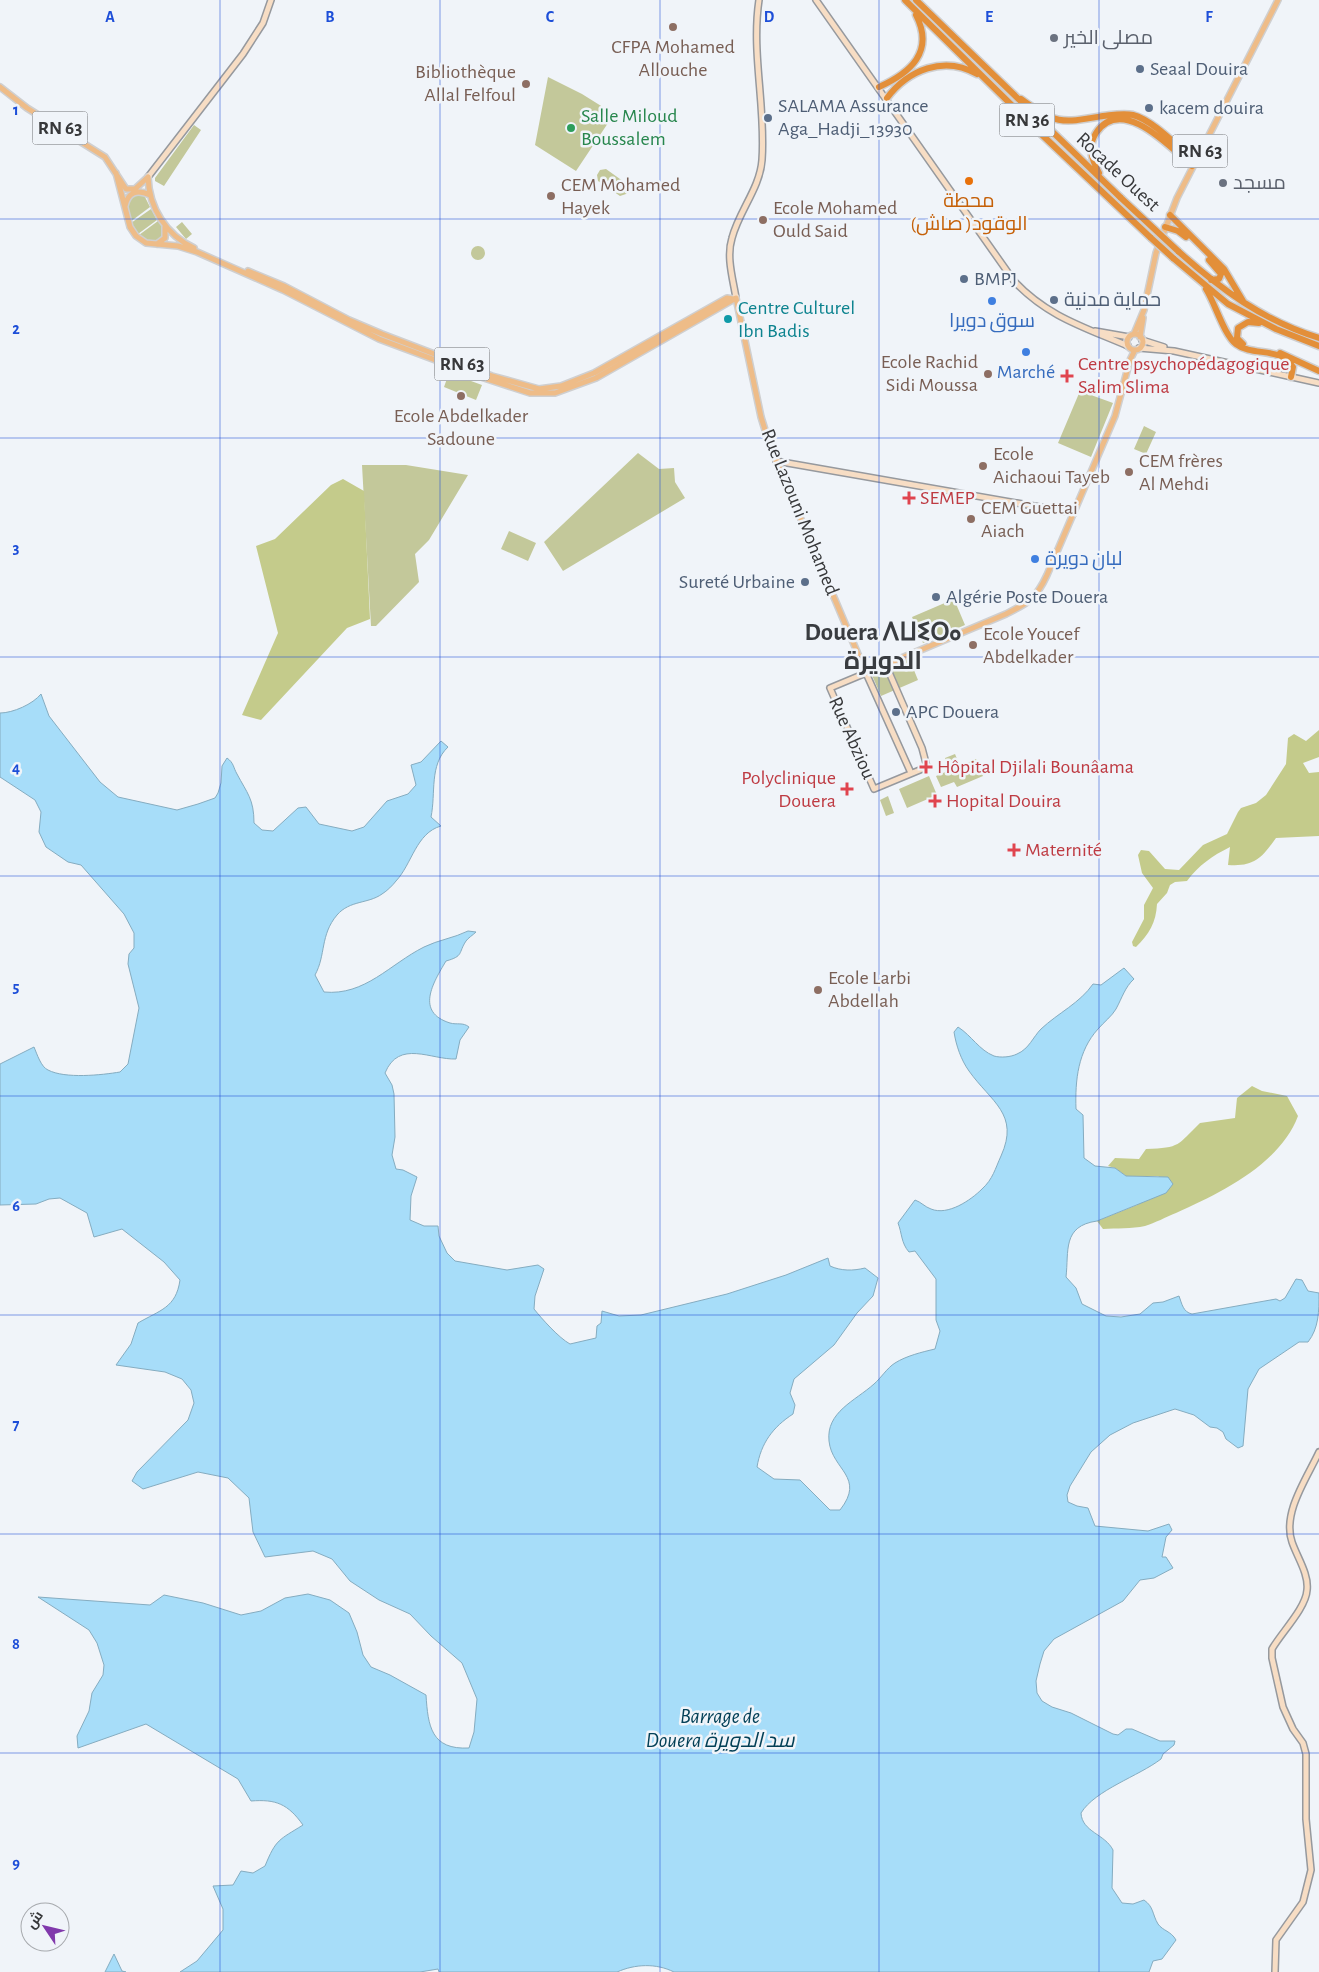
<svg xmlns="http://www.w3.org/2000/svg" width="1319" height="1972" font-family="'Alegreya Sans',Cairo,'Noto Sans Tifinagh',sans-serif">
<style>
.green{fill:#c3c89a}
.forest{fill:#c4cb8b}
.water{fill:#a7ddf9;stroke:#85acc0}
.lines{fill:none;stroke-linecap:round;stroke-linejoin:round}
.secondary-casing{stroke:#96999e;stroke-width:8}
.primary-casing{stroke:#cfcfd0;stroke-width:8}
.highway-casing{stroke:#cfcfd0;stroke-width:9}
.secondary{stroke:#f7ddc4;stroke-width:5}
.primary{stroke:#eebc88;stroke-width:5}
.highway{stroke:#e38f39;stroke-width:6}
.highway-bridge-casing{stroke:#cfcfd0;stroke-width:9;stroke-linecap:butt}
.highway-bridge{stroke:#e38f39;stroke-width:6}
.grid{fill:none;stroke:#1d4ed8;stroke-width:1;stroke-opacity:0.55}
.education-dot{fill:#8d6e63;stroke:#f0f4f9;stroke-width:2}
.worship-dot{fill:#6b7280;stroke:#f0f4f9;stroke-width:2}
.service-dot{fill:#5c6f8a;stroke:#f0f4f9;stroke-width:2}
.leisure-dot{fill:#2e9e5b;stroke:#f0f4f9;stroke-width:2}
.food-dot{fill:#e8710a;stroke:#f0f4f9;stroke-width:2}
.shop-dot{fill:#3f7fe0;stroke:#f0f4f9;stroke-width:2}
.culture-dot{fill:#0f9aa8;stroke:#f0f4f9;stroke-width:2}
.health-dot{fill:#e0444e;stroke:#f0f4f9;stroke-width:2}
.labels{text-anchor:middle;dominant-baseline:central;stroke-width:5;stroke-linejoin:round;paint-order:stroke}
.shield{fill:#f0f4f9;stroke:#6e7073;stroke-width:1}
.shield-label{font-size:19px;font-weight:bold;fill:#37383a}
.worship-label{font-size:20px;fill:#5b616d;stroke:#f0f4f9;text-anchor:start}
.education-label{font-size:20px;fill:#785e54;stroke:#f0f4f9;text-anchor:start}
.service-label{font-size:20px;fill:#4e5e75;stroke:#f0f4f9;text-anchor:start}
.leisure-label{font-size:20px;fill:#27864d;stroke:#f0f4f9;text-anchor:start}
.street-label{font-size:20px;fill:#37383a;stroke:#f0f4f9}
.food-label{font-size:20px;fill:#c56008;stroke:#f0f4f9}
.culture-label{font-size:20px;fill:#0d838f;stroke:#f0f4f9;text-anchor:start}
.shop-label{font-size:20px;fill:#366cbe;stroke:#f0f4f9}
.health-label{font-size:20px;fill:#be3a42;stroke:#f0f4f9;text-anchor:start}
.water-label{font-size:21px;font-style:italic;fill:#034057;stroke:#f0f4f9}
.district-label{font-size:25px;font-weight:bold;fill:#393c40;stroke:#f0f4f9}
.grid-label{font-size:16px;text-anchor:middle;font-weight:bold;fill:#1d4ed8;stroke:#f0f4f9;stroke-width:5;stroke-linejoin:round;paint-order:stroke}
</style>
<rect width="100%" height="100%" fill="#f0f4f9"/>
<path class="green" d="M 548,77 L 582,94 L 614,114 L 576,171 L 535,145 Z
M 194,125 L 201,130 L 164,186 L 155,181 L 155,178 Z
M 606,169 L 627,184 L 629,190 L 626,194 L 620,196 L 598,181 L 597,175 L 600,170 Z
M 134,194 L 144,195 L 150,207 L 130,222 L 127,203 Z
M 151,209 L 157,220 L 138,234 L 131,223 Z
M 158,221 L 163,228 L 162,238 C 153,244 148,241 139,235 Z
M 182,222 L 192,234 L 186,239 L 176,227 Z
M471 253a7 7 0 1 1 14 0a7 7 0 1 1-14 0Z
M 449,373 L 482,385 L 476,400 L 444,387 Z
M 1080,391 L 1113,403 L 1091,457 L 1058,443 Z
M 1144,426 L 1156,432 L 1146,454 L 1134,449 Z
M 638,453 L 659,469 L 674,468 L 675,482 L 685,498 L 563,571 L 544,542 Z
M 362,465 L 406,465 L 468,475 L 429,540 L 415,554 L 419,582 L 376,626 L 371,626 Z
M 509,531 L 536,543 L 528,561 L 501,549 Z
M 954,599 L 965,625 L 923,643 L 912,617 Z
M 909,658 L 918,680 L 881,696 L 871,673 Z
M 955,754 L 960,766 L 976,759 L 983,776 L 957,787 L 954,782 L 941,787 L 936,776 L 950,770 L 945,758 Z
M 929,776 L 937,795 L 907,808 L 899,789 Z
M 888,796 L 894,813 L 886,816 L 880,800 Z"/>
<path class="forest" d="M 343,479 L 364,491 L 370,619 L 347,628 L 261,720 L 242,715 L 278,633 L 256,546 L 275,539 L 331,485 Z
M 1319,730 L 1319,757 L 1303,763 L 1309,773 L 1319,772 L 1319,836 L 1276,838 C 1262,858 1254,867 1228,865 L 1230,847 C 1212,856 1199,865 1187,881 L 1175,882 L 1170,885 L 1167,893 L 1157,904 C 1156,923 1149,934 1136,947 L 1133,946 L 1132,942 L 1144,919 L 1144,905 L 1153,888 L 1142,873 L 1138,855 L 1141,850 L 1149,851 L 1165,869 L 1179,870 L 1203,845 L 1227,834 L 1238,812 L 1241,808 L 1256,803 L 1266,795 L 1286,764 L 1288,738 L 1294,734 L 1306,741 Z
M 1252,1086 L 1262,1091 L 1287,1096 L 1298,1116 C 1280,1164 1221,1193 1176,1213 C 1166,1217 1155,1223 1145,1226 C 1132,1229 1116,1228 1103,1229 L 1097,1221 L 1137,1205 L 1159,1176 L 1126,1176 L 1115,1168 L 1108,1166 L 1115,1158 L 1139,1159 L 1146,1149 C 1181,1148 1177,1145 1200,1123 L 1235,1118 L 1237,1098 Z"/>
<path class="water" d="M 41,694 L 49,716 L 100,782 L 118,797 L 177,810 L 198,804 L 215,798 L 218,793 L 221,783 L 222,766 L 227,758 C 234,763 233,767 237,774 C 247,793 254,799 254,823 L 262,830 L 273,831 L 298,808 L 306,807 L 319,824 L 352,831 L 364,827 L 387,801 L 408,794 L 416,785 L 411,765 L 421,762 L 441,741 L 448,747 C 429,765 436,793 431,817 L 441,826 C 416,833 412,864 396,881 C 393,885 387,891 382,894 C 368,904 350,900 337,915 C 320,935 326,955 315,975 L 324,992 C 365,996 390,964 424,947 C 438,940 454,938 468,931 L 476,932 C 473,935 468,938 466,941 C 458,953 464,956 446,961 C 433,983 415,1012 450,1023 C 457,1025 463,1022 469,1027 L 460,1040 L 456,1059 C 431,1060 399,1039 385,1073 L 392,1085 L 394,1094 L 395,1137 L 392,1155 L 396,1169 L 403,1170 L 417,1177 L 411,1196 L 410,1220 L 424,1226 L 438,1226 L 439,1236 L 447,1253 L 455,1261 L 507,1270 L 538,1265 L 544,1269 L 535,1296 L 534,1309 C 542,1319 559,1338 570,1344 L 596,1338 L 597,1326 L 601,1323 L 602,1311 L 619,1316 L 641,1315 L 727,1294 L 786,1275 L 828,1258 L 830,1266 C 841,1271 853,1271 865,1268 L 878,1278 L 873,1296 L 857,1313 L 834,1345 L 794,1379 L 790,1393 L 795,1405 L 793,1414 C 773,1427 761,1443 757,1467 L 774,1479 L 800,1480 L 830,1510 L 840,1510 C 866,1477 832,1470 829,1441 C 826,1412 855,1401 874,1384 C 881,1378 887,1368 895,1363 C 906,1356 922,1352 935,1349 L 940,1331 L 936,1320 L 936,1279 L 915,1251 L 909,1252 C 901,1243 902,1233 898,1223 L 915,1200 C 921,1202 925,1207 931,1209 C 948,1216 971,1200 982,1189 C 993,1179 995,1169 1001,1156 C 1020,1114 991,1102 969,1071 C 961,1060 956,1045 954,1032 L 958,1027 C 972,1036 979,1050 994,1056 C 1001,1058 1011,1057 1017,1054 C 1029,1049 1033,1037 1041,1029 C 1058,1013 1080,1003 1093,984 L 1101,985 L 1124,968 L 1134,979 C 1125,987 1122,998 1116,1009 C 1112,1016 1104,1022 1098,1029 C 1078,1051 1075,1080 1076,1109 L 1083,1115 L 1084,1158 L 1095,1166 L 1115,1168 L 1126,1176 L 1168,1177 L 1173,1184 L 1166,1193 L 1097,1221 C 1062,1226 1069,1251 1066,1277 L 1076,1288 L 1082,1304 L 1106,1316 L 1121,1317 L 1140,1314 L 1153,1303 L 1163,1302 L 1179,1296 C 1182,1304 1183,1312 1192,1314 L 1276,1299 L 1280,1301 L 1285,1298 L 1296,1279 L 1302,1280 L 1308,1291 L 1319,1293 C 1319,1311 1319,1328 1308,1342 L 1299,1342 L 1259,1369 L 1248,1389 L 1243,1446 L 1238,1448 L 1226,1439 L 1223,1432 L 1217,1428 L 1210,1427 L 1194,1415 L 1175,1409 L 1133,1423 L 1110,1435 L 1091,1452 L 1070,1486 L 1067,1495 L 1068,1502 L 1077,1506 L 1088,1508 L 1095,1526 L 1148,1531 L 1169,1524 L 1172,1530 L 1166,1537 L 1162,1557 L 1166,1557 L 1173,1568 L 1154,1578 L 1140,1580 L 1123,1601 L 1054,1639 L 1044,1651 L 1040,1664 L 1036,1681 L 1037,1693 L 1042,1701 L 1052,1707 L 1071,1713 L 1113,1734 L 1118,1735 L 1126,1729 L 1132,1729 L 1160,1741 L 1175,1741 L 1174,1745 L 1163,1754 L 1161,1759 C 1139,1776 1095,1790 1081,1813 C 1082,1832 1105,1834 1113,1850 L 1112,1888 L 1122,1903 L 1133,1904 L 1144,1900 C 1154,1907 1152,1914 1158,1924 C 1163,1931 1171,1931 1176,1940 L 1162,1959 L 1153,1961 L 1149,1972 L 674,1972 C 656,1963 635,1964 617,1972 L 439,1972 L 438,1969 L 420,1972 L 180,1972 L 197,1961 L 223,1930 L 223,1909 L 213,1886 L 233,1885 L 241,1871 L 253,1873 L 265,1866 C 276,1839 279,1840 303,1825 C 288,1804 276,1799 251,1801 L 238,1779 L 146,1724 L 78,1748 L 77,1736 L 89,1711 L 92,1693 L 103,1675 L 104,1665 L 97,1643 L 89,1630 L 38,1597 L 150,1605 L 164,1595 L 203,1603 L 241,1615 L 261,1611 L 285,1598 L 308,1594 L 330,1600 L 349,1613 L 357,1632 L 363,1655 L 371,1667 L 390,1675 L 426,1695 C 428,1726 431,1750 469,1748 L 474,1732 L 477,1699 L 462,1663 L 431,1636 L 410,1614 L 379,1600 L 350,1581 L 332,1559 L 313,1551 L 265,1557 L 253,1532 L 249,1498 L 228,1478 L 198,1472 L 143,1489 L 132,1481 L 137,1472 L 188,1420 L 194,1403 L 191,1390 L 182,1379 L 165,1372 L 116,1365 L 131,1344 L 138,1323 C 160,1310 176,1308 180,1280 L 164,1262 L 122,1229 L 94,1237 L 87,1213 L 60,1198 L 49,1199 L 36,1204 L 0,1205 L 0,1064 L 34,1047 C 37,1054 41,1067 48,1070 C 65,1079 102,1075 120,1072 L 128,1064 L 139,1008 L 128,964 L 129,954 L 134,948 L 134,933 L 124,914 L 81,865 L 68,862 L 46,847 L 39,832 L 41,812 L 35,800 L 0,777 L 0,713 C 13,713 33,704 41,694 Z
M 114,1954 L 122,1971 L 126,1972 L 105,1972 Z"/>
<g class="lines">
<g class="secondary-casing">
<path id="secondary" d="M 816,0 L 1014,281 C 1048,317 1084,327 1128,346
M 148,177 L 243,54 L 263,23 L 271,0
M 736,298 C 733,279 726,257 732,238 C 739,211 760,188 762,160 C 766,107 751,53 759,0
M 1095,331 L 1129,337
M 1142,340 L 1164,347
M 1139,348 L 1174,351 L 1319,383
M 776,461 L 1074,513
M 885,663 L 922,748 L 927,767 L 874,789 L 830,688 L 866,673 L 911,773
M 1275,1972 L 1276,1940 L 1303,1902 L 1311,1870 L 1306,1819 L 1306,1754 L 1303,1743 L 1293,1729 L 1283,1707 L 1272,1658 L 1272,1649 C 1281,1633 1306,1608 1307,1590 C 1309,1574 1297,1557 1292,1542 C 1282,1513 1307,1478 1319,1452"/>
</g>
<g class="primary-casing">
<path id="primary" d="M 0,87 L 27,108 L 105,157 L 126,189 L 135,189 L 148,177
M 116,173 L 130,227 L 136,236 L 146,243 L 178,246 L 197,252 L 283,290 L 379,339 L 481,377 L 530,393 L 555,393 L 596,378 L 736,298 L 761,417 L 770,446 L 866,673 L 1006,614 C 1028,603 1036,599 1047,575 L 1115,416 L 1130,360 L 1135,350
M 148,177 C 149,208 166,235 194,248
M 125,206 C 128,192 137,189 150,195
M 157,244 L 165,238 L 165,227
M 248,271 L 284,286 L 349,320 L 382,334 L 492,376 L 539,389 L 561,386 L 594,373 L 727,298 L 733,299
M 1134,334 L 1144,310 L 1156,253 L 1177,198 L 1278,0
M1127 342a8 8 0 1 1 16 0a8 8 0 1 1-16 0Z
M 1140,337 L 1143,318"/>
</g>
<g class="highway-casing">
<path id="highway" d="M 905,0 L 1039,132 L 1151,238
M 916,0 L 1121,198
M 879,87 C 910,73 935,52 916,15
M 887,98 C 908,70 944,55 977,74
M 1021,99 C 1056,125 1062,123 1103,116 C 1113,115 1123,113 1133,115 C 1153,120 1179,148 1195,161
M 1099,173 C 1092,160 1087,147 1096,133 C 1122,94 1171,148 1192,166
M 1170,215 L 1224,269 L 1243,301
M 1165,227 L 1178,231 L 1186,237
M 1178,251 C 1220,289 1264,321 1319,338
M 1173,258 L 1228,304 L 1276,329 L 1319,346
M 1209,260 L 1221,274 L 1219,279 L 1211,280
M 1206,289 C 1215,303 1224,335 1236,344 C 1253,357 1280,346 1293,367 L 1291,377
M 1243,344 L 1237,338 L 1238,328 L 1248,322 L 1259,323
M 1280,353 L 1319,371"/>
</g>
<use href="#secondary" class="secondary"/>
<use href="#primary" class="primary"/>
<use href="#highway" class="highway"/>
<g class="highway-bridge-casing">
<path id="highway-bridge" d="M 1121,198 L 1178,251
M 1151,238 L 1173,258"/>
</g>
<use href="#highway-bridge" class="highway-bridge"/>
</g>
<path class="grid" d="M 220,0 L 220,1972M 440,0 L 440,1972M 660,0 L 660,1972M 879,0 L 879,1972M 1099,0 L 1099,1972M 0,219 L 1319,219M 0,438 L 1319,438M 0,657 L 1319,657M 0,876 L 1319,876M 0,1096 L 1319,1096M 0,1315 L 1319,1315M 0,1534 L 1319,1534M 0,1753 L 1319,1753"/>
<g class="education-dot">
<circle cx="673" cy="27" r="5"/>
<circle cx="526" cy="84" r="5"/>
<circle cx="551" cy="196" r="5"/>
<circle cx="763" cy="220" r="5"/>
<circle cx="988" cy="374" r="5"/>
<circle cx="461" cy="396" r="5"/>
<circle cx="983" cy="466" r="5"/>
<circle cx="1129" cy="472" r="5"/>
<circle cx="971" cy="519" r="5"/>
<circle cx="973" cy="645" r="5"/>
<circle cx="818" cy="990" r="5"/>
</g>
<g class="worship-dot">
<circle cx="1054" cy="38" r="5"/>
<circle cx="1223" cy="183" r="5"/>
</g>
<g class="service-dot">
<circle cx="1140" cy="69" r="5"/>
<circle cx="1149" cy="108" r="5"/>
<circle cx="768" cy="118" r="5"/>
<circle cx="964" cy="279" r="5"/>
<circle cx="1054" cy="300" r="5"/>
<circle cx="805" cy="582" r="5"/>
<circle cx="936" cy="597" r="5"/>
<circle cx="896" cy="712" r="5"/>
</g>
<circle class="leisure-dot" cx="571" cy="128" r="5"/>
<circle class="food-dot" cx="969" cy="181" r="5"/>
<g class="shop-dot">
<circle cx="992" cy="301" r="5"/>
<circle cx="1026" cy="352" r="5"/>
<circle cx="1035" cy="559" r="5"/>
</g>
<circle class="culture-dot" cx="728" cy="319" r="5"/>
<g class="health-dot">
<path d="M1064.5 368.5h5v5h5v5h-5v5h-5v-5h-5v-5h5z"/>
<path d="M906.5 490.5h5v5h5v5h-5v5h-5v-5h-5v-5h5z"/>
<path d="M923.5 759.5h5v5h5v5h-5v5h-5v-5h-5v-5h5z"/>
<path d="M844.5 781.5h5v5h5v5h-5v5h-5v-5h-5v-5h5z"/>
<path d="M932.5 793.5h5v5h5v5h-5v5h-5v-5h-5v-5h5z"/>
<path d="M1011.5 842.5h5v5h5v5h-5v5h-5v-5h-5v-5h5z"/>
</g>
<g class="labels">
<g class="shield">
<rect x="999.5" y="103.5" width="55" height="33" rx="4"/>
<rect x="32.5" y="111.5" width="55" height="33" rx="4"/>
<rect x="1172.5" y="134.5" width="55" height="33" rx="4"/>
<rect x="434.5" y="347.5" width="55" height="33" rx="4"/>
</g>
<g class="shield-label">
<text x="1027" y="120">RN 36</text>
<text x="60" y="128">RN 63</text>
<text x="1200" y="151">RN 63</text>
<text x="462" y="364">RN 63</text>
</g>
<g class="worship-label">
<text x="1064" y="38">مصلى الخير</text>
<text x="1233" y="183">مسجد</text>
</g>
<g class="education-label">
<text x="673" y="47" text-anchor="middle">CFPA Mohamed<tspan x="673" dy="23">Allouche</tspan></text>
<text x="516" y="72" text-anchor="end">Bibliothèque<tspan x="516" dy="23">Allal Felfoul</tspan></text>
<text x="561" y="185">CEM Mohamed<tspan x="561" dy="23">Hayek</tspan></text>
<text x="773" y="208">Ecole Mohamed<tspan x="773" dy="23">Ould Said</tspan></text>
<text x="978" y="362" text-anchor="end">Ecole Rachid<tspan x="978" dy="23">Sidi Moussa</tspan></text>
<text x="461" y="416" text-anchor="middle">Ecole Abdelkader<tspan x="461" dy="23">Sadoune</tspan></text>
<text x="993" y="454">Ecole<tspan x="993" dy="23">Aichaoui Tayeb</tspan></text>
<text x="1139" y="461">CEM frères<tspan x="1139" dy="23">Al Mehdi</tspan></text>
<text x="981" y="508">CEM Guettai<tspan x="981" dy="23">Aiach</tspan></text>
<text x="983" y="634">Ecole Youcef<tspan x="983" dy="23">Abdelkader</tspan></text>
<text x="828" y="978">Ecole Larbi<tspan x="828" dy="23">Abdellah</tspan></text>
</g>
<g class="service-label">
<text x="1150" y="69">Seaal Douira</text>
<text x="778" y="106">SALAMA Assurance<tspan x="778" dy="23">Aga_Hadji_13930</tspan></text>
<text x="1159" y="108">kacem douira</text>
<text x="974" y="279">BMPJ</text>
<text x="1064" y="300">حماية مدنية</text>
<text x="795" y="582" text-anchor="end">Sureté Urbaine</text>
<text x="946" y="597">Algérie Poste Douera</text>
<text x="906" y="712">APC Douera</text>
</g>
<g class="leisure-label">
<text x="581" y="116">Salle Miloud<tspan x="581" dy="23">Boussalem</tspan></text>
</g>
<g class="street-label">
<text transform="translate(1118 172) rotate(43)">Rocade Ouest</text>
<text transform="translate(800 512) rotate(68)">Rue Lazouni Mohamed</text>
<text transform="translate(852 738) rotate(66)">Rue Abziou</text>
</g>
<g class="food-label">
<text x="969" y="201">محطة<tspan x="969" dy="23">الوقود( صاش)</tspan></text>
</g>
<g class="culture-label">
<text x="738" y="308">Centre Culturel<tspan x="738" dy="23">Ibn Badis</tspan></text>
</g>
<g class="shop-label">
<text x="992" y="321">سوق دويرا</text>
<text x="1026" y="372">Marché</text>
<text x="1045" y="559" text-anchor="start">لبان دويرة</text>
</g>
<g class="health-label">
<text x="1078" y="364">Centre psychopédagogique<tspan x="1078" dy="23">Salim Slima</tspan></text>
<text x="920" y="498">SEMEP</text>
<text x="937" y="767">Hôpital Djilali Bounâama</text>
<text x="836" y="778" text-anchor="end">Polyclinique<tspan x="836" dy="23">Douera</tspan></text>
<text x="946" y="801">Hopital Douira</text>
<text x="1025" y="850">Maternité</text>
</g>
<g class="water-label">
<text x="720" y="1716">Barrage de<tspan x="720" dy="24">Douera سد الدويرة</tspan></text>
</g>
<g class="district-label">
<text x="883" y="632">Douera ⴷⵡⵉⵔⴰ<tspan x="883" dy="29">الدويرة</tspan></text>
</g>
</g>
<g class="grid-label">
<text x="110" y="22">A</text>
<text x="330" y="22">B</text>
<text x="550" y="22">C</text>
<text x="769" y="22">D</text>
<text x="989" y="22">E</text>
<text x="1209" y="22">F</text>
<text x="16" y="115">1</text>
<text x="16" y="334">2</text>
<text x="16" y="553">3</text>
<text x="16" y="773">4</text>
<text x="16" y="992">5</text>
<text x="16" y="1211">6</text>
<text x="16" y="1430">7</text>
<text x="16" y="1649">8</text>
<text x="16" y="1868">9</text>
</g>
<g transform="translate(45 1927) rotate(305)"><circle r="24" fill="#f0f4f9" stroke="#a6a9ad"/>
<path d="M0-4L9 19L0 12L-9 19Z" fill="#8139ac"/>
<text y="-8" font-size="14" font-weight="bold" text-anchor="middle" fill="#37383a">ش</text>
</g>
</svg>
